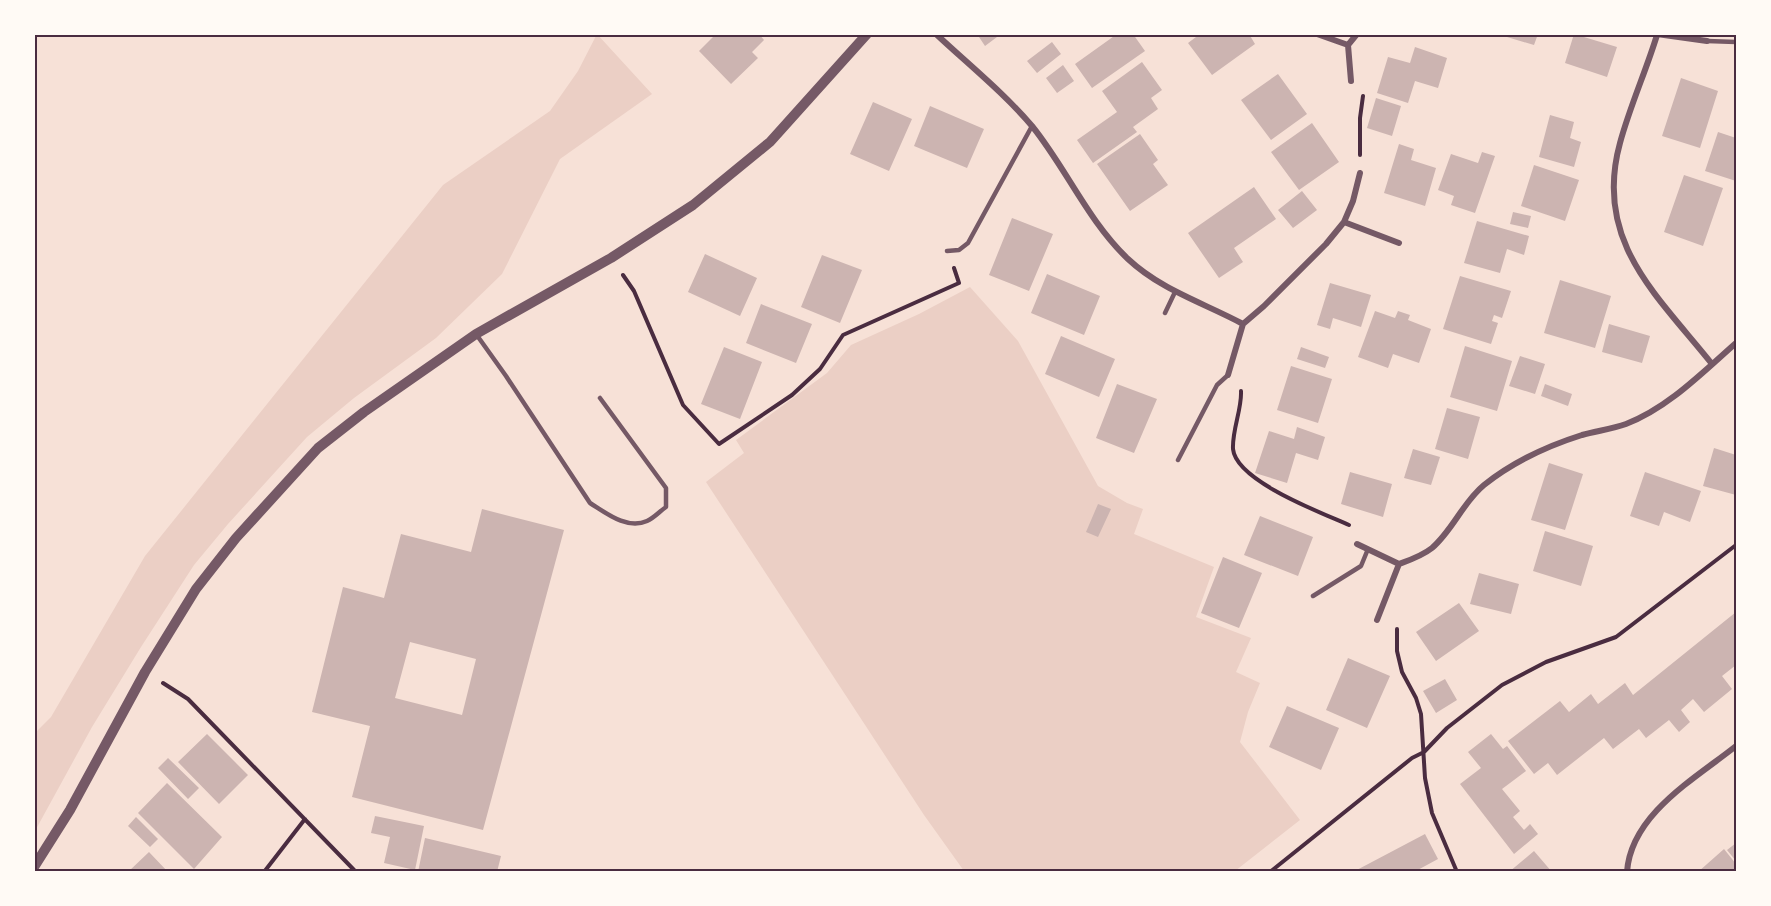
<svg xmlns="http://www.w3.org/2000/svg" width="1771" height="906" font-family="'Public Sans',sans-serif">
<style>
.green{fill:#ebcfc5}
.building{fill:#ccb4b1;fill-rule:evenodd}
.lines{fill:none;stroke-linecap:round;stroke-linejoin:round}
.path{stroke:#4a2c40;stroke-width:4}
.service{stroke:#755966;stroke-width:4.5}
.minor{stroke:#755966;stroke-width:6}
.tertiary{stroke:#755966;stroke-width:10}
.neatline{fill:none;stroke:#4a2c40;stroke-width:2}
</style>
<rect width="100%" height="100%" fill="#f7e1d7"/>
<path class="green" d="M 597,34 L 652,94 L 560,159 L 502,274 L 436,338 L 354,398 L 307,437 L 228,524 L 194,565 L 141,647 L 92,727 L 35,831 L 35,733 L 51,717 L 145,556 L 443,185 L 550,111 L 578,71 Z
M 970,287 L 1018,341 L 1098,486 L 1127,503 L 1143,509 L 1134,534 L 1214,567 L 1196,617 L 1251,638 L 1236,672 L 1260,683 L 1248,712 L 1240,742 L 1300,820 L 1235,871 L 964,871 L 924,815 L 706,482 L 744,453 L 736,440 L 827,373 L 851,345 L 919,314 Z"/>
<path class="building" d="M 716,34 L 759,34 L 764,40 L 752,52 L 758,58 L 731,84 L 699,51 Z
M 977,34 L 1001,34 L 985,46 Z
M 1117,34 L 1133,34 L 1145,51 L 1092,88 L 1075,64 Z
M 1200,34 L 1249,34 L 1255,44 L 1212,75 L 1188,43 Z
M 1508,34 L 1538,34 L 1534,45 L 1507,37 Z
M 1574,34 L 1617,47 L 1607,77 L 1565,63 Z
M 1052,42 L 1061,54 L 1037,73 L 1027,61 Z
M 1415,47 L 1447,58 L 1438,88 L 1415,81 L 1408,103 L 1377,93 L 1388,57 L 1410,63 Z
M 1142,62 L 1162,90 L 1151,98 L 1158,109 L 1133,127 L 1137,132 L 1093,163 L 1077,140 L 1117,112 L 1102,91 Z
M 1063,65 L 1074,81 L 1057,93 L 1046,78 Z
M 1278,74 L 1307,114 L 1271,140 L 1241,100 Z
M 1681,78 L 1718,91 L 1700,148 L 1662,136 Z
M 1376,98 L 1401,106 L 1392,136 L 1367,128 Z
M 873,102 L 912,119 L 889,171 L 850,154 Z
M 930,106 L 984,129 L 967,168 L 914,146 Z
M 1550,115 L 1574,122 L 1570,138 L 1581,142 L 1574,167 L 1539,157 Z
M 1312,123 L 1339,162 L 1299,190 L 1271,152 Z
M 1718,132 L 1736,138 L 1736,181 L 1705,171 Z
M 1140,134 L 1158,160 L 1153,164 L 1168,185 L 1130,211 L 1097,164 Z
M 1399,144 L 1414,149 L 1411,160 L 1436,168 L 1425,206 L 1384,193 Z
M 1482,152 L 1495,156 L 1475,213 L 1451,205 L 1454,196 L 1438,190 L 1451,154 L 1478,163 Z
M 1534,165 L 1579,180 L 1565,221 L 1521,206 Z
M 1684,175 L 1723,188 L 1703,246 L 1664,232 Z
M 1254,187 L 1276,219 L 1234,248 L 1243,262 L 1219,278 L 1188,233 Z
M 1302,191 L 1317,210 L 1293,228 L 1278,210 Z
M 1513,212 L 1531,216 L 1528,228 L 1510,224 Z
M 1012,218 L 1053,234 L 1029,291 L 989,275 Z
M 1477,221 L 1529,236 L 1524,255 L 1507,249 L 1500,273 L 1464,263 Z
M 705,254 L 757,278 L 740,316 L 688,292 Z
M 822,255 L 862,270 L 840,323 L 801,307 Z
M 1047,274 L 1100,296 L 1084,335 L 1031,313 Z
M 1460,276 L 1511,291 L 1502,318 L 1494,315 L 1492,321 L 1498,323 L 1491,344 L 1443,329 Z
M 1560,280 L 1611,296 L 1595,348 L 1544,333 Z
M 1330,283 L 1371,295 L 1361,327 L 1333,318 L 1330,329 L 1317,325 Z
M 761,304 L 812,324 L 796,363 L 746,343 Z
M 1375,311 L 1395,318 L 1398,311 L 1410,315 L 1408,320 L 1431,329 L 1419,363 L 1393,354 L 1388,368 L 1358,357 Z
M 1609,324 L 1650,336 L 1642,363 L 1602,352 Z
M 1061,336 L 1115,359 L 1099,397 L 1045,374 Z
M 1465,346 L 1512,361 L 1497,411 L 1450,397 Z
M 724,347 L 762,362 L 740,419 L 701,404 Z
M 1301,347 L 1329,357 L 1325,368 L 1297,359 Z
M 1520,356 L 1545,364 L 1535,394 L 1509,386 Z
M 1291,366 L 1332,379 L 1318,423 L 1277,410 Z
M 1117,384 L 1157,399 L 1134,453 L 1096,438 Z
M 1545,384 L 1572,394 L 1568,406 L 1541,396 Z
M 1447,408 L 1480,417 L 1468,459 L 1435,449 Z
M 1297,427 L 1325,437 L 1318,460 L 1296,453 L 1287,483 L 1255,473 L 1269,431 L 1294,439 Z
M 1714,448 L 1736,455 L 1736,495 L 1703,486 Z
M 1413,449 L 1440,457 L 1431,485 L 1404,478 Z
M 1549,463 L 1583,474 L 1565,530 L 1531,520 Z
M 1350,472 L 1392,484 L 1383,517 L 1341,504 Z
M 1645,472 L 1701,491 L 1690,522 L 1664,512 L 1659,526 L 1630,516 Z
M 1098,504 L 1111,509 L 1098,537 L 1086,532 Z
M 482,509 L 564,530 L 483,830 L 352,797 L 370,726 L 312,712 L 343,587 L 384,598 L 401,534 L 471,552 ZM 410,642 L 476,659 L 462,715 L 395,698 Z
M 1260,516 L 1313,537 L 1298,576 L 1244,555 Z
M 1545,531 L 1593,546 L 1581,586 L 1533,571 Z
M 1223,557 L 1262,573 L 1239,628 L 1201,613 Z
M 1479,573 L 1519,584 L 1511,614 L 1470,604 Z
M 1459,603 L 1479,631 L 1436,661 L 1416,632 Z
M 1736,612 L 1736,665 L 1722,676 L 1732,689 L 1704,712 L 1693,699 L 1681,710 L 1690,722 L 1679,732 L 1669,720 L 1646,738 L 1639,729 L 1613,749 L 1604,738 L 1557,775 L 1548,763 L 1534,774 L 1508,741 L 1560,701 L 1569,712 L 1591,694 L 1598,704 L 1625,683 L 1633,695 Z
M 1348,658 L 1390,676 L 1367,728 L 1326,710 Z
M 1445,679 L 1457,700 L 1436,713 L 1423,691 Z
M 1287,706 L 1339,728 L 1321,770 L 1269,747 Z
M 207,734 L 248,775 L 219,804 L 178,762 Z
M 1491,734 L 1503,749 L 1507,746 L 1526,771 L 1502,789 L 1520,811 L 1513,817 L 1524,830 L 1530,824 L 1538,834 L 1514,854 L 1460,784 L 1481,768 L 1468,752 Z
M 168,758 L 199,788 L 188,799 L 158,768 Z
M 167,783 L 222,837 L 194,869 L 138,813 Z
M 375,816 L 424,826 L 415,870 L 384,863 L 390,837 L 371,833 Z
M 136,817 L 158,839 L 150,847 L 128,826 Z
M 1425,834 L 1438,859 L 1414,872 L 1353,872 Z
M 425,838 L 501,856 L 497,872 L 418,872 Z
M 1736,843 L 1736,861 L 1727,850 Z
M 1724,849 L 1736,864 L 1736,872 L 1698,872 Z
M 1534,851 L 1552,872 L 1509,872 Z
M 149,852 L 168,872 L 128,872 Z"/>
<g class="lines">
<path class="path" d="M 1360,155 L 1360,118 L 1363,96
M 623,275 L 634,291 L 683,405 L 719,444 L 792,395 L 820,369 L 843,335 L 959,283 L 954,268
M 1241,391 C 1242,409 1232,430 1233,449 C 1236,481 1322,513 1349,525
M 1397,629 L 1397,651 L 1402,672 L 1416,698 L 1421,714 L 1425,778 L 1432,813 L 1457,872
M 163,683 L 188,699 L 356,872
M 264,872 L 305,819
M 1270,872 L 1412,758 L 1424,752 L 1447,728 L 1502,685 L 1546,662 L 1616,637 L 1736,545"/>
<path class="service" d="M 1707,41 L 1736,42
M 947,251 L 959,250 L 968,243 L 1032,126
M 1165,313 L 1175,292
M 476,334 L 506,376 L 590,503 C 606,513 627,530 647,521 C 654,518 660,511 666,507 L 666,488 L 600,398
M 1178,460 L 1217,385 L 1228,375
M 1313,596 L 1361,566 L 1368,549"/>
<path class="minor" d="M 936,34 C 968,64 1004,93 1032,126 C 1066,168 1088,221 1128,259 C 1161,290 1204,303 1243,324
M 1317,34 L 1348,45 L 1357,34
M 1657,34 L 1707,41
M 1657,35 C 1646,71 1630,106 1620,143 C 1593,241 1657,295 1712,364
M 1348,45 L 1351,81
M 1344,222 L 1399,243
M 1228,375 L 1243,324 L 1264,306 L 1326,244 L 1344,222 L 1353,201 L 1360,173
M 1357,544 L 1399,564
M 1377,620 L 1399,564 C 1410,560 1422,556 1432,548 C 1453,530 1463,502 1484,485 C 1513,462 1547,446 1582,435 C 1596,431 1612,429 1626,424 C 1668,408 1703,372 1736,343
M 1627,872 C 1631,814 1696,778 1736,746"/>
<path class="tertiary" d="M 34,867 L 70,810 L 145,672 L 196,589 L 236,538 L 318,448 L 364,412 L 476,334 L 611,258 L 693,205 L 770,142 L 867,34"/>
</g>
<rect width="1771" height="906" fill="none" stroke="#fffaf5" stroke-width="72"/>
<rect x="36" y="36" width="1699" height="834" class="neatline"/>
</svg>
